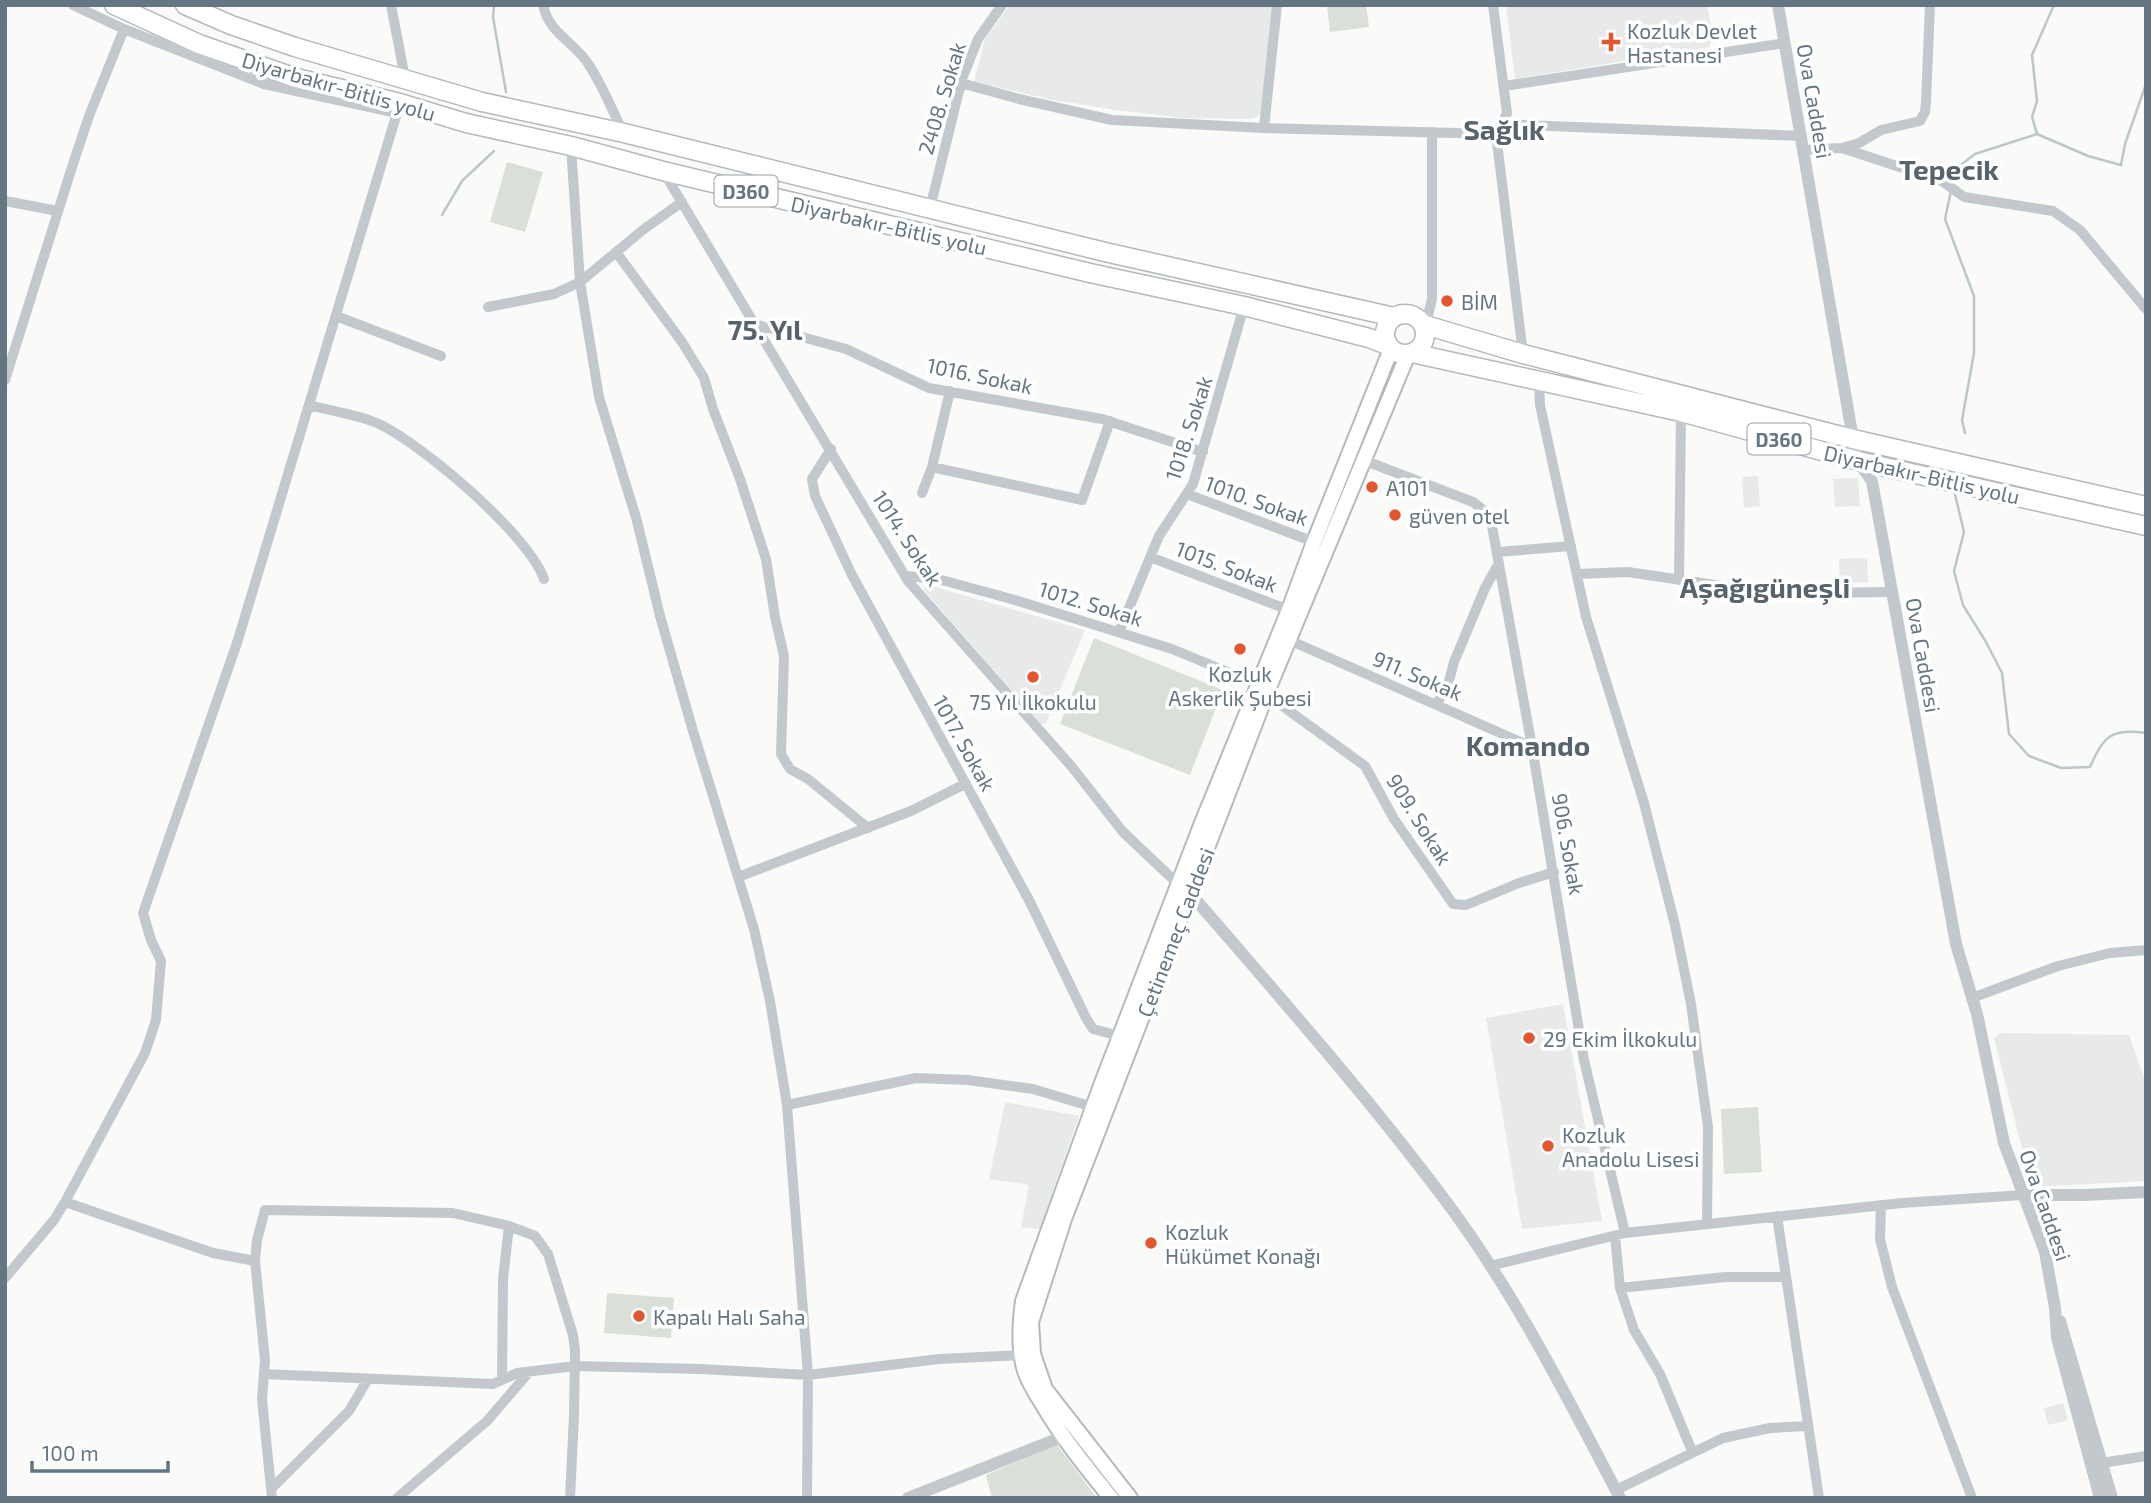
<svg xmlns="http://www.w3.org/2000/svg" width="2151" height="1503" font-family="'Exo 2',sans-serif">
<style>
.built{fill:#e8e9e9}
.green{fill:#dadfd7}
.lines{fill:none;stroke-linecap:round;stroke-linejoin:round}
.stream{stroke:#bbc7cb;stroke-width:2.5}
.secondary-casing{stroke:#b3babf;stroke-width:18}
.trunk-casing{stroke:#b4b9bd;stroke-width:21}
.minor{stroke:#c3c8cc;stroke-width:10}
.tertiary{stroke:#c3c8cc;stroke-width:12}
.secondary{stroke:#fff;stroke-width:14}
.trunk{stroke:#fff;stroke-width:18}
.poi-dot{fill:#e4572e;stroke:#fff;stroke-width:2.5}
.labels{text-anchor:middle;dominant-baseline:central;stroke-width:7;stroke-linejoin:round;paint-order:stroke}
.shield{fill:#fff;stroke:#939fa8;stroke-width:2}
.shield-label{font-size:19px;font-weight:bold;fill:#657683}
.poi-label{font-size:21px;fill:#657683;stroke:#fff;text-anchor:start}
.street-label{font-size:21px;fill:#657683;stroke:#fff}
.district-label{font-size:28px;font-weight:bold;fill:#57646e;stroke:#fff}
</style>
<rect width="100%" height="100%" fill="#fafaf8"/>
<path class="built" d="M 1010,5 L 1272,5 L 1261,114 L 1252,119 L 1184,118 L 1116,110 L 1053,100 L 974,82 L 985,39 Z
M 1506,5 L 1707,5 L 1713,37 L 1709,47 L 1515,79 Z
M 1758,476 L 1760,506 L 1744,508 L 1742,477 Z
M 1858,478 L 1860,506 L 1835,507 L 1833,479 Z
M 1867,558 L 1868,582 L 1840,583 L 1839,559 Z
M 925,584 L 1085,630 L 1046,723 L 1041,724 L 924,590 Z
M 1563,1004 L 1602,1221 L 1522,1229 L 1486,1018 Z
M 2001,1033 L 2129,1035 L 2146,1083 L 2146,1181 L 2032,1187 L 1994,1038 Z
M 1005,1102 L 1079,1116 L 1040,1229 L 1021,1227 L 1029,1185 L 989,1179 Z
M 2063,1403 L 2068,1420 L 2048,1425 L 2044,1408 Z"/>
<path class="green" d="M 1327,5 L 1366,5 L 1369,27 L 1330,32 Z
M 507,162 L 543,172 L 525,232 L 490,222 Z
M 1094,638 L 1223,690 L 1190,775 L 1060,724 Z
M 1758,1107 L 1762,1172 L 1724,1174 L 1721,1109 Z
M 607,1293 L 674,1298 L 671,1338 L 604,1333 Z
M 1057,1445 L 1097,1498 L 992,1498 L 986,1475 Z"/>
<g class="lines">
<path class="stream" d="M 494,5 L 493,17 L 506,92
M 2037,134 L 2032,117 L 2037,101 L 2032,55 L 2054,5
M 1953,185 L 1957,168 L 1975,154 L 2037,134 L 2088,156 L 2121,165 L 2125,144 L 2146,84
M 1951,191 L 1945,219 L 1974,296 L 1974,353 L 1962,420 L 1965,433
M 442,215 L 462,181 L 494,151
M 1954,490 L 1964,532 L 1954,571 L 1963,605 L 1986,642 L 2002,673 L 2009,734 L 2029,756 L 2061,768 L 2090,767 C 2104,736 2111,728 2146,733"/>
<g class="secondary-casing">
<path id="secondary" d="M 1111,1498 C 1086,1467 1063,1439 1043,1405 C 1036,1394 1029,1383 1025,1371 C 1018,1349 1020,1323 1023,1301 L 1102,1083 L 1202,823 L 1289,610 L 1314,542 L 1391,349
M 1130,1498 L 1045,1389 L 1033,1354 L 1031,1322 L 1064,1219 L 1269,687 L 1408,354"/>
</g>
<g class="trunk-casing">
<path id="trunk" d="M 114,5 L 199,44 L 296,78 L 400,103 L 466,123 L 571,146 L 663,171 L 1090,273 L 1244,306 L 1369,338 L 1387,345
M 185,5 L 231,25 L 295,47 L 482,102 L 624,133 L 1105,252 L 1394,317
M1385 334a20 20 0 1 1 40 0a20 20 0 1 1-40 0Z
M 1422,324 L 1523,354 L 1853,439 L 2146,506
M 1412,353 L 1681,412 L 1858,461 L 2146,526"/>
</g>
<path class="minor" d="M 73,5 L 124,29 L 264,84 L 397,113
M 391,5 L 405,78
M 543,5 C 549,34 575,42 589,65 C 603,86 612,111 624,133
M 1493,5 L 1507,113 L 1496,134 L 1523,354
M 961,83 L 1019,99 L 1112,120 L 1264,128 L 1496,134
M 1504,86 L 1785,43
M 1501,124 L 1802,136
M 1264,128 L 1277,5
M 571,146 L 580,282 L 599,397 L 637,521 L 660,616 L 693,731 L 754,929 L 770,1001 L 787,1105 L 808,1375 L 807,1498
M 1842,148 L 1942,181 L 1964,197 L 2053,211 L 2080,230 L 2146,309
M 1804,150 L 1842,148 L 1859,143 L 1881,130 L 1920,121 L 1925,112 L 1926,102 L 1930,5
M 663,171 L 908,581 L 1072,767 L 1123,832 L 1178,884
M 5,201 L 58,211
M 930,208 L 962,79 L 978,39 L 1002,5
M 616,252 L 682,342 L 704,378 L 713,409 L 740,479 L 766,559 L 775,617 L 784,656 L 781,754 L 790,769 L 808,779 L 868,828
M 488,307 L 554,294 L 580,282 L 644,229 L 682,202
M 336,316 L 441,356
M 754,324 L 846,349 L 929,388 L 1102,419 L 1203,452
M 1422,324 L 1428,315 L 1432,299 L 1432,132
M 5,380 L 72,167 L 89,116 L 124,29
M 1539,380 L 1540,405 L 1586,617 L 1644,803 L 1675,925 L 1691,1004 L 1708,1127 L 1707,1223
M 309,405 C 331,411 356,414 377,423 C 421,443 528,534 544,579
M 831,449 L 812,479 L 815,496 L 852,575 L 1030,902 L 1086,1018 L 1093,1029 L 1120,1036
M 1363,460 L 1473,502 L 1490,515 L 1532,747 L 1584,1060 L 1625,1233
M 932,467 L 1082,500 L 1110,421
M 922,493 L 932,467 L 950,391
M 1187,494 L 1314,542
M 1497,552 L 1571,546
M 1150,557 L 1289,610
M 1577,574 L 1628,572 L 1742,589 L 1812,593 L 1892,592
M 906,576 L 938,579 L 1015,600 L 1172,649 L 1259,685
M 1679,580 L 1681,412
M 1119,632 L 1159,536 L 1193,484 L 1244,306
M 1289,640 L 1532,747
M 1266,694 L 1365,766 L 1394,819 L 1453,904 L 1466,905 L 1519,883 L 1554,872
M 1437,704 L 1449,681 L 1454,662 L 1485,588 L 1499,563
M 738,877 L 911,811 L 965,784
M 1972,998 L 2058,966 L 2110,953 L 2146,950
M 787,1105 L 916,1078 L 968,1080 L 1033,1089 L 1093,1107
M 65,1202 L 213,1253 L 255,1261
M 1881,1205 L 1880,1239 L 1892,1287 L 1972,1498
M 1777,1216 L 1819,1498
M 1615,1236 L 1620,1288 L 1634,1330 L 1660,1374 L 1692,1451
M 1490,1266 L 1625,1233 L 1902,1203 L 2023,1195
M 5,1278 L 54,1220 L 65,1202 L 145,1053 L 156,1020 L 161,961 L 151,940 L 143,913 L 237,643 L 400,103
M 1620,1288 L 1725,1277 L 1786,1277
M 264,1374 L 493,1384 L 517,1373 L 575,1366 L 700,1369 L 808,1375 L 939,1359 L 1022,1355
M 502,1380 L 503,1279 L 509,1226 L 535,1236 L 548,1254 L 573,1335 L 575,1351 L 574,1415 L 570,1498
M 2102,1463 L 2146,1456
M 271,1489 L 349,1411 L 368,1379
M 1616,1490 L 1723,1438 L 1770,1428 L 1808,1426
M 272,1498 L 262,1399 L 265,1360 L 255,1261 L 257,1240 L 265,1210 L 453,1213 L 509,1226
M 397,1498 L 487,1421 L 529,1372"/>
<path class="tertiary" d="M 1778,5 L 1853,439 L 1858,461 L 1872,481 L 1956,944 L 1977,1014 L 2004,1143 L 2045,1252 L 2055,1308 L 2057,1338 L 2100,1498
M 1190,893 C 1276,993 1363,1091 1442,1196 C 1512,1288 1566,1395 1620,1498
M 2023,1195 L 2084,1195 L 2146,1192
M 2060,1321 L 2112,1498
M 908,1498 L 1062,1437"/>
<use href="#secondary" class="secondary"/>
<use href="#trunk" class="trunk"/>
</g>
<g class="poi-dot">
<path d="M1607.5 31.5h7v7h7v7h-7v7h-7v-7h-7v-7h7z"/>
<circle cx="1447" cy="301" r="7"/>
<circle cx="1372" cy="487" r="7"/>
<circle cx="1395" cy="515" r="7"/>
<circle cx="1240" cy="649" r="7"/>
<circle cx="1033" cy="677" r="7"/>
<circle cx="1529" cy="1038" r="7"/>
<circle cx="1548" cy="1146" r="7"/>
<circle cx="1151" cy="1243" r="7"/>
<circle cx="639" cy="1316" r="7"/>
</g>
<g class="labels">
<g class="shield">
<rect x="714.5" y="175.5" width="63" height="31" rx="5"/>
<rect x="1747.5" y="423.5" width="63" height="31" rx="5"/>
</g>
<g class="shield-label">
<text x="746" y="191">D360</text>
<text x="1779" y="439">D360</text>
</g>
<g class="poi-label">
<text x="1627" y="30">Kozluk Devlet<tspan x="1627" dy="24">Hastanesi</tspan></text>
<text x="1461" y="301">BİM</text>
<text x="1386" y="487">A101</text>
<text x="1409" y="515">güven otel</text>
<text x="1240" y="673" text-anchor="middle">Kozluk<tspan x="1240" dy="24">Askerlik Şubesi</tspan></text>
<text x="1033" y="701" text-anchor="middle">75 Yıl İlkokulu</text>
<text x="1543" y="1038">29 Ekim İlkokulu</text>
<text x="1562" y="1134">Kozluk<tspan x="1562" dy="24">Anadolu Lisesi</tspan></text>
<text x="1165" y="1231">Kozluk<tspan x="1165" dy="24">Hükümet Konağı</tspan></text>
<text x="653" y="1316">Kapalı Halı Saha</text>
</g>
<g class="street-label">
<text transform="translate(339 86) rotate(16)">Diyarbakır-Bitlis yolu</text>
<text transform="translate(941 98) rotate(-73)">2408. Sokak</text>
<text transform="translate(1815 101) rotate(80)">Ova Caddesi</text>
<text transform="translate(889 225) rotate(13)">Diyarbakır-Bitlis yolu</text>
<text transform="translate(980 375) rotate(12)">1016. Sokak</text>
<text transform="translate(1188 428) rotate(-72)">1018. Sokak</text>
<text transform="translate(1922 474) rotate(13)">Diyarbakır-Bitlis yolu</text>
<text transform="translate(1257 500) rotate(20)">1010. Sokak</text>
<text transform="translate(908 538) rotate(57)">1014. Sokak</text>
<text transform="translate(1227 566) rotate(21)">1015. Sokak</text>
<text transform="translate(1091 603) rotate(17)">1012. Sokak</text>
<text transform="translate(1924 655) rotate(80)">Ova Caddesi</text>
<text transform="translate(1418 675) rotate(23)">911. Sokak</text>
<text transform="translate(965 743) rotate(61)">1017. Sokak</text>
<text transform="translate(1420 819) rotate(58)">909. Sokak</text>
<text transform="translate(1569 844) rotate(80)">906. Sokak</text>
<text transform="translate(1175 932) rotate(-69)">Çetinemeç Caddesi</text>
<text transform="translate(2046 1205) rotate(71)">Ova Caddesi</text>
</g>
<g class="district-label">
<text x="1504" y="129">Sağlık</text>
<text x="1949" y="169">Tepecik</text>
<text x="765" y="329">75. Yıl</text>
<text x="1765" y="587">Aşağıgüneşli</text>
<text x="1528" y="745">Komando</text>
</g>
</g>
<rect width="2151" height="1503" fill="none" stroke="#657683" stroke-width="14"/>
<path d="M32 1461v10h136v-10" fill="none" stroke="#657683" stroke-width="3.5"/>
<text x="42" y="1461" font-size="21" fill="#657683" stroke="#ffffff" stroke-width="5" paint-order="stroke">100 m</text>
</svg>
